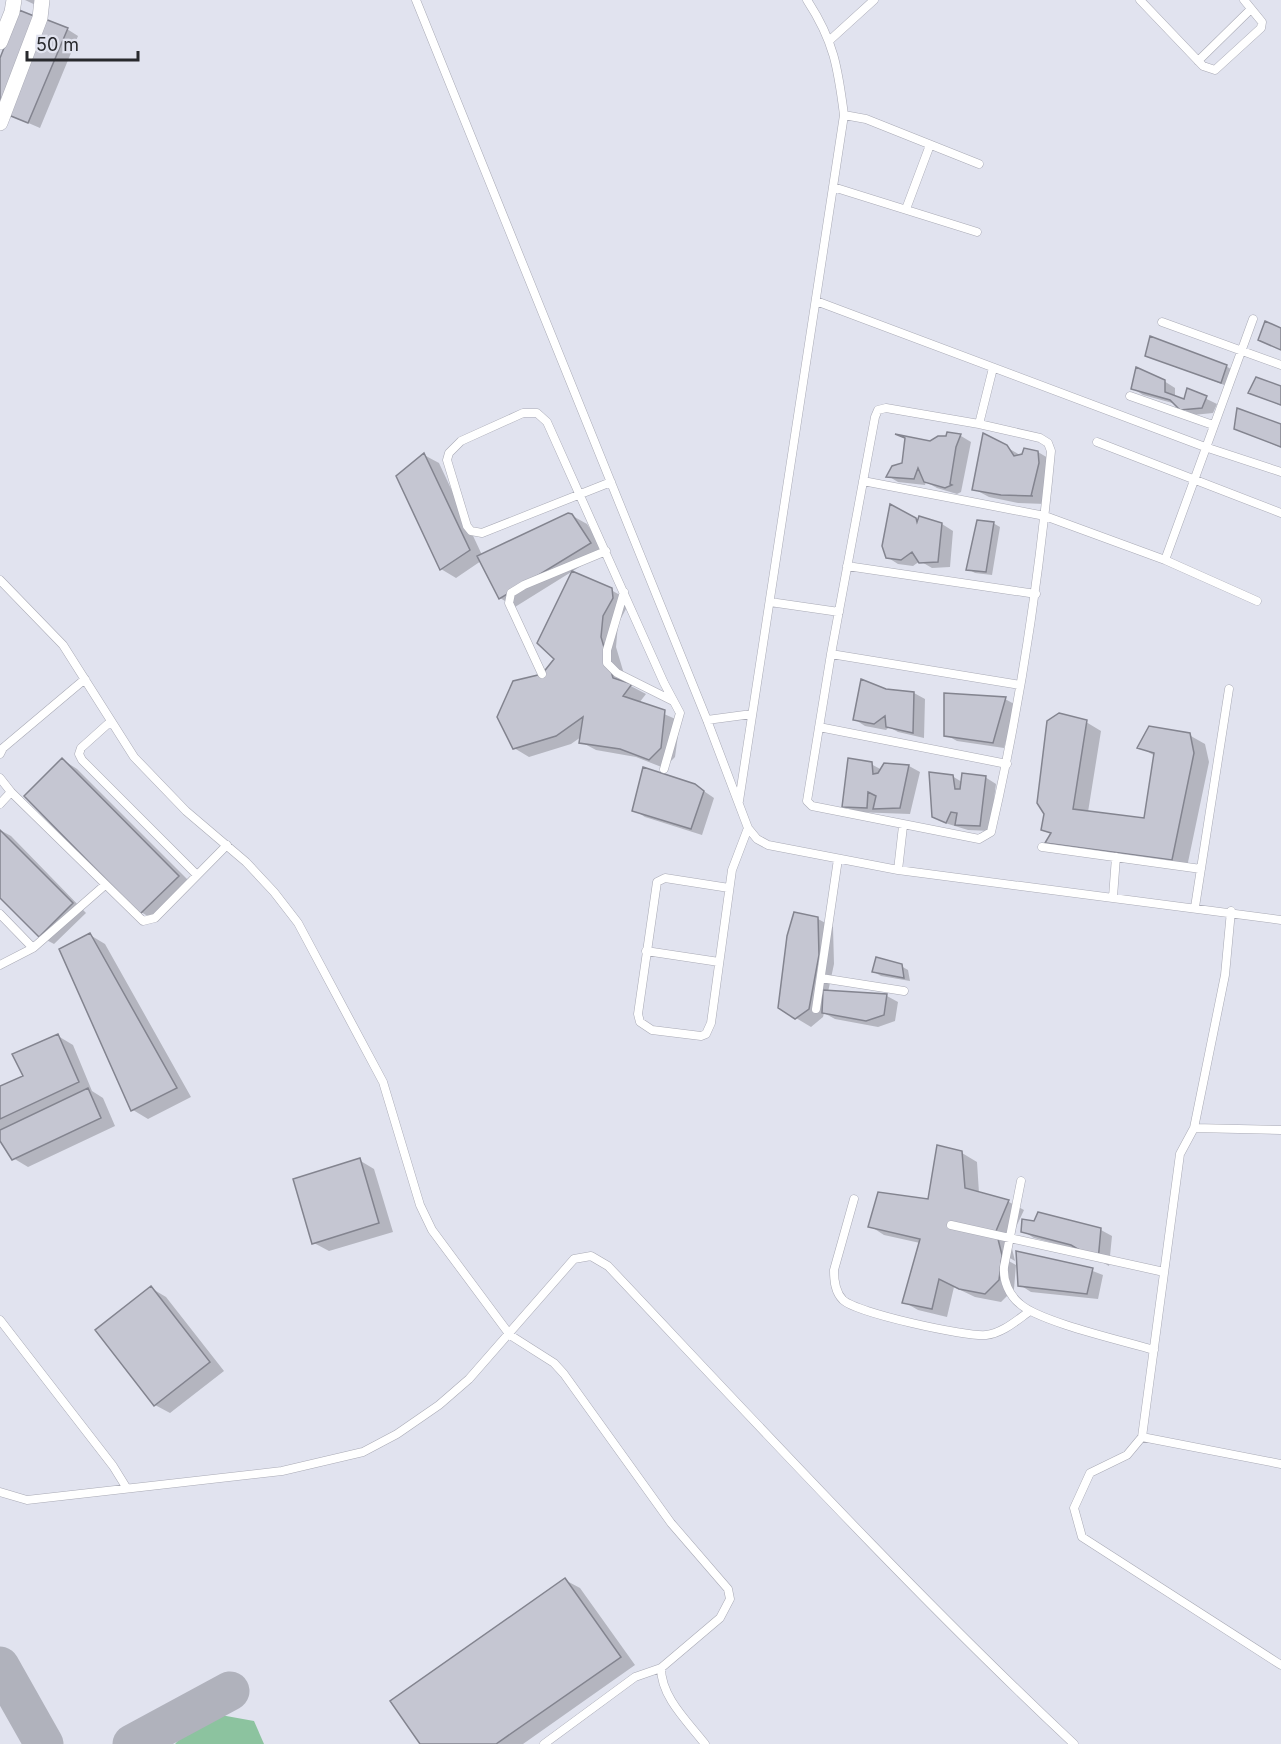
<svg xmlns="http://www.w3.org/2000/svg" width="1281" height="1744" font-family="Inter,sans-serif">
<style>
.green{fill:#8cc39f}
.shadow{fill:#0003}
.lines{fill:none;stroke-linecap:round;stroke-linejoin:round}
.taxiway{stroke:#b0b2bc;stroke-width:39}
.building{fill:#c5c6d2;stroke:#83848f;stroke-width:1.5}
.service-casing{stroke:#a9aab5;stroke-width:9}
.minor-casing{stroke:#a9aab5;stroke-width:16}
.service{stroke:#fff;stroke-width:8}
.minor{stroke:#fff;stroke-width:15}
</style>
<rect width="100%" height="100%" fill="#e1e3ef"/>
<path class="green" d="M 204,1712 L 254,1721 L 264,1744 L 175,1744 Z"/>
<path class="shadow" d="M 25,0 L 48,0 L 44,9 Z
M 67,29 L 78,36 L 40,128 L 10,115 L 0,62 Z
M 1147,355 L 1226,366 L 1237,373 L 1232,388 Z
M 1164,381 L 1175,388 L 1175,398 L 1185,401 L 1188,390 L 1217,404 L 1213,413 L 1193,415 L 1176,404 L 1143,395 L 1132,388 Z
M 1281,388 L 1281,406 L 1250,392 Z
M 1281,426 L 1281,448 L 1236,428 Z
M 948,434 L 961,436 L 971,442 L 961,492 L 957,494 L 937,488 L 926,482 L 925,485 L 898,482 L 888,476 L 930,443 L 947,438 Z
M 1006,447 L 1022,456 L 1038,452 L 1053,461 L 1053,472 L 1046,504 L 1018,503 L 989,497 L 974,489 Z
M 424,455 L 439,463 L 482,555 L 571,515 L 587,524 L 605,551 L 515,607 L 500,598 L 481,561 L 456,578 L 441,569 Z
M 891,507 L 918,521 L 942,524 L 953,531 L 950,567 L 932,568 L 920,561 L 913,566 L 898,564 L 887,557 Z
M 993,523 L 1000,527 L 992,575 L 975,573 L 968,569 Z
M 611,590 L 627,599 L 627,607 L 618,624 L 616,647 L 627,684 L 646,694 L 639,703 L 680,721 L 675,757 L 664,768 L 636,757 L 596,750 L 581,742 L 581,737 L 571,744 L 529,757 L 514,748 L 542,676 Z
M 886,690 L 914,693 L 925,699 L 924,738 L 898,732 L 889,727 L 886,730 L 865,726 L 854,719 Z
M 1005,699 L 1016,705 L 1004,748 L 957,741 L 946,735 Z
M 1086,722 L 1101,731 L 1088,812 L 1146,820 L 1155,756 L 1140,747 L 1189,735 L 1205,744 L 1209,762 L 1187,867 L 1062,851 L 1047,843 L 1052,835 L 1043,829 Z
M 63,760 L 77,769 L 193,885 L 156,921 L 141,912 Z
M 871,764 L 882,770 L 885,765 L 909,766 L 920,772 L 910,814 L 855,812 L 844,806 Z
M 952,776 L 962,782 L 985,777 L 996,784 L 990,831 L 968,830 L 945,823 Z
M 695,785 L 714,798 L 702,835 L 645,817 L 634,810 Z
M 0,830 L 11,836 L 86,913 L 54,944 L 39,936 L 0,896 Z
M 818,919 L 833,927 L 834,964 L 828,992 L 887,996 L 898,1002 L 895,1021 L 878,1027 L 835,1019 L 824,1013 L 823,1017 L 811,1027 L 796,1018 Z
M 90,935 L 105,944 L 191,1097 L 148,1119 L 133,1110 Z
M 901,966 L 908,970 L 910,981 L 881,976 L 874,972 Z
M 58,1036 L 73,1045 L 92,1091 L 103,1098 L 115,1126 L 28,1167 L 13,1158 L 0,1139 L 0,1087 L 25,1077 Z
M 962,1153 L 977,1162 L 979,1193 L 1009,1202 L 1024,1210 L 1010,1240 L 1015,1261 L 996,1250 L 994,1253 L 1016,1265 L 1014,1289 L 1001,1302 L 975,1297 L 954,1287 L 947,1317 L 918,1310 L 904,1302 L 920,1243 L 884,1235 L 870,1226 L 929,1200 Z
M 359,1160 L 374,1169 L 393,1232 L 329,1251 L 314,1243 Z
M 1039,1213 L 1101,1230 L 1112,1236 L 1109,1266 L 1083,1251 L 1034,1238 L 1023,1231 L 1035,1223 Z
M 1072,1263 L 1103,1275 L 1098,1299 L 1031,1292 L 1020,1285 L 1070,1266 Z
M 151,1288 L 166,1297 L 224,1371 L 170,1413 L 155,1405 Z
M 565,1580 L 580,1588 L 635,1665 L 523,1744 L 422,1744 Z"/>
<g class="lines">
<path class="taxiway" d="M 0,1666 L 44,1744
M 132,1744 L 230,1691"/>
</g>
<path class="building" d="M 19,10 L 34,16 L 0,106 L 0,58 Z
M 45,19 L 68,28 L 28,123 L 6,114 Z
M 1265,321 L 1281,328 L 1281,350 L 1258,340 Z
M 1150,336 L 1227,365 L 1221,383 L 1145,356 Z
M 1136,367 L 1165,380 L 1165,392 L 1184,399 L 1187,388 L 1207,396 L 1202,408 L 1180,410 L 1170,400 L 1131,389 Z
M 1256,377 L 1281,386 L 1281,405 L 1248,393 Z
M 1237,408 L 1281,424 L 1281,447 L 1234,429 Z
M 947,432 L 961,434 L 956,447 L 950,484 L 952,485 L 945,488 L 924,482 L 918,468 L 914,479 L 886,477 L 892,466 L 902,463 L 905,438 L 895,434 L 930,441 L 938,436 L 946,436 Z
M 983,433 L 1007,445 L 1014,456 L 1022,454 L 1024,448 L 1038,451 L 1039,463 L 1031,496 L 1033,496 L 1001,495 L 972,490 Z
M 424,453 L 470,550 L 440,570 L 396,476 Z
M 890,504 L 916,518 L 917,522 L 919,516 L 942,523 L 938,562 L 919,563 L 912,552 L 901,560 L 886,558 L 882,546 Z
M 568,513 L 572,514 L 591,543 L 499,599 L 477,556 Z
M 977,520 L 994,522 L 986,572 L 966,570 Z
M 572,571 L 612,588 L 613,598 L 603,616 L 601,637 L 613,678 L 632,684 L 623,696 L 665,710 L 661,748 L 649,760 L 620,749 L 579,743 L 583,717 L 556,736 L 513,749 L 497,717 L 513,681 L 542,674 L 554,659 L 537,643 Z
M 861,679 L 886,689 L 914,692 L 913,733 L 886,727 L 885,716 L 874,724 L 853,720 Z
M 944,693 L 1006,697 L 993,743 L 944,736 Z
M 1059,713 L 1087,720 L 1073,809 L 1144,818 L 1154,753 L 1137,748 L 1149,726 L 1190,733 L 1194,753 L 1172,860 L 1045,843 L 1051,833 L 1041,830 L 1044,814 L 1037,803 L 1047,721 Z
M 62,758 L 179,876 L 140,914 L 24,796 Z
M 848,758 L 872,762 L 873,774 L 878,773 L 884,763 L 909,765 L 900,808 L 873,809 L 876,796 L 868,792 L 867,808 L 842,807 Z
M 643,767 L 695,784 L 704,791 L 691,829 L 632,811 Z
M 929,772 L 953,775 L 955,789 L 960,789 L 962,773 L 986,776 L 980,826 L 955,825 L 957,813 L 951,812 L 946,823 L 932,817 Z
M 0,830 L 73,903 L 39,937 L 0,898 Z
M 794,912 L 818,917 L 819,955 L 809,1009 L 795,1019 L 778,1008 L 787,936 Z
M 90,933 L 177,1088 L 131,1111 L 59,949 Z
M 876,957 L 902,964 L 904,978 L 872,972 Z
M 823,990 L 887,994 L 884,1015 L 866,1021 L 822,1013 Z
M 58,1034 L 79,1082 L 0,1119 L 0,1086 L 23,1076 L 12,1054 Z
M 88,1088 L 101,1118 L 12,1160 L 0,1141 L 0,1130 Z
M 937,1145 L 962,1151 L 965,1188 L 1009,1200 L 996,1231 L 1002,1255 L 999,1280 L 985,1294 L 959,1289 L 939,1279 L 932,1309 L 902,1303 L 920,1239 L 868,1227 L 878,1192 L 928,1199 Z
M 360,1158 L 379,1223 L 312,1244 L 293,1179 Z
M 1038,1212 L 1101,1228 L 1098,1261 L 1071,1245 L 1021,1232 L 1022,1219 L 1034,1221 Z
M 1016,1251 L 1093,1268 L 1087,1294 L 1018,1286 Z
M 151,1286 L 210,1362 L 154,1406 L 95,1330 Z
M 565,1578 L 621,1657 L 496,1744 L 420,1744 L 390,1701 Z"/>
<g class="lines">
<g class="service-casing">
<path id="service" d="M 416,0 L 707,720 L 748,828 L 757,839 L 768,845 L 898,870 L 1281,920
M 1140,0 L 1203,66 L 1215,70 L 1261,28 L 1262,22 L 1244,0
M 830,40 L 874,0
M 1198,61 L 1251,9
M 844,115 L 866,119 L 979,164
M 833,187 L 977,232
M 906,209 L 930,145
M 816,301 L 1205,447 L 1281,472
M 1162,322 L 1281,365
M 1130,396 L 1213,425
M 886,408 L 979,424 L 1040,438 L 1048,443 L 1051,451 C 1039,580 1020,707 991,832 L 979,839 L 812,806 L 807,801 L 831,654 L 875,417 L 878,410 Z
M 979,424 L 993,368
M 1097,442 L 1281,513
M 863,481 L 1045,516 L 1165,560 L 1257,601
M 611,482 L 482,533 L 471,531 L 467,526 L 447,460 L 449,453 L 461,441 L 523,413 L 537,413 L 547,422 L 664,683 L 680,713 L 664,769
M 1165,560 L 1253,319
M 847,566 L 1036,594
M 0,580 L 63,645 L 134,757 L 186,811 L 246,862 L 274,892 L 298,923 L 383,1082 L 420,1205 L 432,1230 L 510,1335 L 554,1363 L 564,1374 L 671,1523 L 728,1589 L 730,1599 L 720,1618 L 661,1668 L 635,1677 L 544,1744
M 624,592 L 607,650 L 607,663 L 617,673 L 673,701
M 770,602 L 839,612
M 831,654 L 1020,685
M 542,674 L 509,603 L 511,593 L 524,585 L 606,551
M 707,720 L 752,714
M 110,722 L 81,748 L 79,754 L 82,760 L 197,875
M 819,727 L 1007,764
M 0,754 L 3,748 L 85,679
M 0,778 L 11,792 L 143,921 L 155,918 L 227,845
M 739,801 L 844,115 C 838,68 834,41 807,0
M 0,804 L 11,792
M 1042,847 L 1201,869
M 898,870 L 903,826
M 729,888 L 665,878 L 657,882 L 638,1014 L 640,1022 L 652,1030 L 701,1036 L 706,1034 L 711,1023 L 732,870 L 748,828
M 1113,897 L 1116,857
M 1195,907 L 1229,689
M 0,914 L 33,948
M 646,951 L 719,962
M 0,965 L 33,948 L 105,885
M 821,978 L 904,991
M 816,1009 L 838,859
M 1194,1128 L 1225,975 L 1231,911
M 1281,1130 L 1194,1128 L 1180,1154 L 1142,1437 L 1127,1455 L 1090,1473 L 1074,1508 L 1082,1537 L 1281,1665
M 1021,1181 L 1004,1267 C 1003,1281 1009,1295 1020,1304 C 1040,1322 1124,1341 1154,1350
M 854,1199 L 834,1270 C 834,1281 835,1292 843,1300 C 857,1313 966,1337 986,1335 C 1003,1333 1017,1320 1030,1311
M 951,1225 L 1164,1272
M 0,1320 L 113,1466 L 126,1487
M 1142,1437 L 1281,1464
M 0,1492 L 27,1500 L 282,1471 L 363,1452 L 397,1434 L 439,1405 L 469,1379 L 574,1259 L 591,1256 L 608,1266 C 761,1428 911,1591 1074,1744
M 661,1668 C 661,1697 688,1722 705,1744"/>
</g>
<g class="minor-casing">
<path id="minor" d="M 0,42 L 12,12 L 14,0
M 0,123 L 40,18 L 42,0"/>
</g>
<use href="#service" class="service"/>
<use href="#minor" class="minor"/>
</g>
<path d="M27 51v9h111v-9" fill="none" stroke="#28292d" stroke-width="3"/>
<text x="36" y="51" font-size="18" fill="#28292d" stroke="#e1e3ef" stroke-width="4.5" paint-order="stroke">50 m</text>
</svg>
